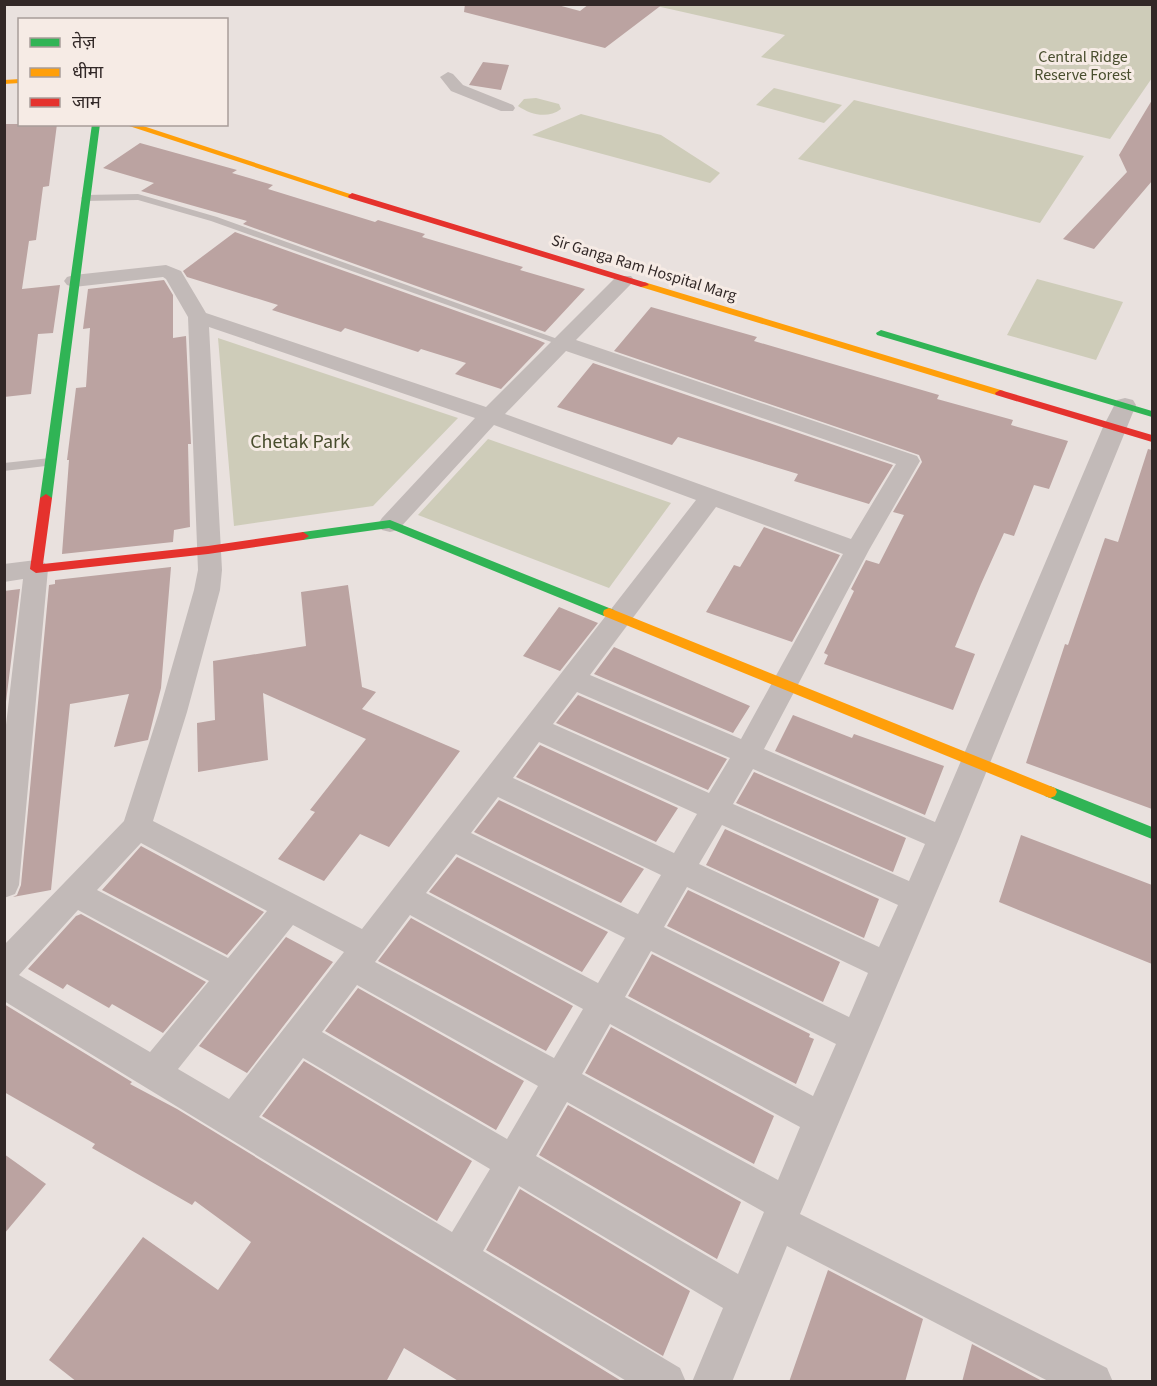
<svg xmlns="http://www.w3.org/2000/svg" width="1157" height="1386" font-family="'Source Sans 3','Noto Sans Devanagari',sans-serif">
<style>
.green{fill:#ceccb9}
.building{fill:#bba3a1}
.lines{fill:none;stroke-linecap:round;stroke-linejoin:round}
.lane{fill:#c2bab8;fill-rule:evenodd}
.street{fill:#c2bab8;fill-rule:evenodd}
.fast{fill:#30b455;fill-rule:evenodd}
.slow{fill:#ff9f0a;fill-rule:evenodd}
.jam{fill:#e5322d;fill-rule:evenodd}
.labels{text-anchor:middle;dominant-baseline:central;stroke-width:6;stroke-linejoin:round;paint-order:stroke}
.far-park-label{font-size:16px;fill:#484d2d;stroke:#f6ebe5}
.far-street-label{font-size:16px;fill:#322827;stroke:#f6ebe5}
.park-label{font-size:20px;fill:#484d2d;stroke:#f6ebe5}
</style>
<rect width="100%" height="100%" fill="#e9e1de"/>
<path class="green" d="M 652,5 L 1152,5 L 1152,78 L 1110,139 L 761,57 L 785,35 Z
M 774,88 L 842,105 L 824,123 L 756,105 Z
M 536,98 L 559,104 L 561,109 C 548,119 531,115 518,106 L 524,99 Z
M 854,100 L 1084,156 L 1040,223 L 798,159 Z
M 581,114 L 661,135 L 720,173 L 710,183 L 532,135 Z
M 1037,279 L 1123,302 L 1096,360 L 1007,335 Z
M 218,338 L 458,418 L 373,506 L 234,526 Z
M 488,439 L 671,503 L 609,588 L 418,515 Z"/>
<path class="building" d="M 465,4 L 554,4 L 580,11 L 589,4 L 663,4 L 605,48 L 464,12 Z
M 483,62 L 509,65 L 501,90 L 469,85 Z
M 1152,100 L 1152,181 L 1094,249 L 1063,239 L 1127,172 L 1119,155 Z
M 4,124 L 57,124 L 49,186 L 43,187 L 36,240 L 29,241 L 22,289 L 60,285 L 53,333 L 38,334 L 31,394 L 4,397 Z
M 140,143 L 237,170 L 232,173 L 273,185 L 268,189 L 375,222 L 378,220 L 425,234 L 422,237 L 523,267 L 520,270 L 585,289 L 545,332 L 243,224 L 247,221 L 141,191 L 154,183 L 103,168 Z
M 235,232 L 538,340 L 545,343 L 501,389 L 455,374 L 466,363 L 421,349 L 418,352 L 345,328 L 341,332 L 272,310 L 278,305 L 187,277 L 183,271 Z
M 164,280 L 173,295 L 173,338 L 186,336 L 191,444 L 188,444 L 190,527 L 174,530 L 173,542 L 62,554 L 69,460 L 67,460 L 76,388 L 86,387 L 90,328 L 83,329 L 88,289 Z
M 651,307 L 757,337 L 754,341 L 939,395 L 937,399 L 1013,420 L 1011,425 L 1068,441 L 1049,489 L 1034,485 L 1014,536 L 1004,533 L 981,584 L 955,647 L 975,654 L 953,710 L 824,664 L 828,655 L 824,653 L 854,591 L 851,589 L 866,560 L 879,564 L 904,515 L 893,512 L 922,462 L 919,455 L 614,351 Z
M 593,363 L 893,465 L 869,504 L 794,481 L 798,474 L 678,437 L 672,445 L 557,407 Z
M 1148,449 L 1152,450 L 1152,809 L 1026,763 L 1065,644 L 1068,645 L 1105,538 L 1118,542 Z
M 764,527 L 840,555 L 792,642 L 706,612 L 734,565 L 740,567 Z
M 171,567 L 161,688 L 148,740 L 114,747 L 129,694 L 70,704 L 51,890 L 13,897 L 17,895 L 21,885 L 49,585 L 55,584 L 55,580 Z
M 348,585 L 362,687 L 376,692 L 362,709 L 460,751 L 389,847 L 360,834 L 324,881 L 278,859 L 315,812 L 310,810 L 366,739 L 263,693 L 268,760 L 198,772 L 197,723 L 215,720 L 213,661 L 306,646 L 301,592 Z
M 20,589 L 4,718 L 4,591 Z
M 559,607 L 598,623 L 560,671 L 523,656 Z
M 614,647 L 750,706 L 733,733 L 594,674 Z
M 578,695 L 727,759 L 708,790 L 556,723 Z
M 793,715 L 852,738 L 854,734 L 944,766 L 925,815 L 775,751 Z
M 540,745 L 678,808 L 656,842 L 516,777 Z
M 754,772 L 906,838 L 893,872 L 736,803 Z
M 499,800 L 644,869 L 621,903 L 474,832 Z
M 725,829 L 879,899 L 864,938 L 706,865 Z
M 1021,835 L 1152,885 L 1152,964 L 999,902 Z
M 141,846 L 264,912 L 227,955 L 102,890 Z
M 457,857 L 608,932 L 582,972 L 429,892 Z
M 688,890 L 840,962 L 823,1002 L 667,926 Z
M 81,914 L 206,982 L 163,1033 L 112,1004 L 109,1008 L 67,984 L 63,989 L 28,969 L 76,916 Z
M 411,918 L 573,1006 L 546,1051 L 378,961 Z
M 286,937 L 333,962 L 247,1073 L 199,1046 Z
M 652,954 L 810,1034 L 809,1037 L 814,1039 L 796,1084 L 628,996 Z
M 358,988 L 524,1081 L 496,1130 L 325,1031 Z
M 4,1004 L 132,1082 L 130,1084 L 177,1109 L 623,1382 L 460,1382 L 404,1348 L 386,1382 L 77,1382 L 49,1360 L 143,1237 L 218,1290 L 251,1242 L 195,1201 L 192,1205 L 92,1148 L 95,1144 L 4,1092 Z
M 611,1027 L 774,1116 L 754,1164 L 585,1073 Z
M 304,1061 L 472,1161 L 437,1221 L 262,1116 Z
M 568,1105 L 741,1202 L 717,1259 L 539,1155 Z
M 4,1154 L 46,1184 L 4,1234 Z
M 520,1189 L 690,1291 L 663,1356 L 486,1250 Z
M 828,1270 L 923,1319 L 905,1382 L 789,1382 Z
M 972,1344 L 1044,1382 L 962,1382 Z"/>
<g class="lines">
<path class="lane" d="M 138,194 L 217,217 L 566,342 L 561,345 L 557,344 L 211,221 L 138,200 L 85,201 L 81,198 L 85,195 Z
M 50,458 L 56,462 L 54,465 L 4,471 L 4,463 Z"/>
<path class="street" d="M 448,72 L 453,74 L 463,85 L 513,105 L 515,108 L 513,111 L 501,111 L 451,91 L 440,77 Z
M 166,265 L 181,271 L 206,313 L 486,407 L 617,276 L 631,276 L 634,280 L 631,284 L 576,340 L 917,456 L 920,461 L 869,550 L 764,749 L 935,822 L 1103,427 L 1117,400 L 1125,398 L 1133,400 L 1136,405 L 959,839 L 800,1214 L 1107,1368 L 1113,1382 L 1050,1382 L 787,1246 L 732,1382 L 692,1382 L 723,1308 L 519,1186 L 483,1251 L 680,1368 L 686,1382 L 628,1382 L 4,1001 L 4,945 L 124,821 L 159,712 L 194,590 L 198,570 L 188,317 L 166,279 L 163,277 L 74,287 L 67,285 L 64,281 L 67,277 L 74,275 ZM 209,327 L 475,418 L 382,518 L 378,524 L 382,530 L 390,532 L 398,530 L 494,425 L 696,500 L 362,929 L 153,821 L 187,712 L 220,590 L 222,570 ZM 566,351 L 896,464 L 851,539 L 505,414 ZM 716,507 L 843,554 L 741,739 L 590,675 ZM 577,692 L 730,758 L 709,793 L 553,724 ZM 539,742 L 697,814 L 674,853 L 513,778 ZM 753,769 L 925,844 L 909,881 L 733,804 ZM 498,797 L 661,875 L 638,914 L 471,833 ZM 722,825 L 898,905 L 879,947 L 699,864 ZM 141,843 L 267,911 L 228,958 L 97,890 ZM 456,854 L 625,938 L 598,983 L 426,893 ZM 687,887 L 868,973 L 849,1017 L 664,927 ZM 78,910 L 209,981 L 150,1052 L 19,975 ZM 410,915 L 583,1009 L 554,1058 L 375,962 ZM 293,925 L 344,952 L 229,1099 L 178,1069 ZM 651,951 L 836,1044 L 813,1096 L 625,997 ZM 357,985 L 538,1086 L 507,1139 L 322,1032 ZM 610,1024 L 800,1127 L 778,1180 L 582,1074 ZM 303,1058 L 490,1169 L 452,1232 L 259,1117 ZM 567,1102 L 764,1212 L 738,1274 L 536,1156 Z
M 36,560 L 45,563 L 48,569 L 19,885 L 15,894 L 4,898 L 4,742 L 23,579 L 4,582 L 4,564 Z"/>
<path class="fast" d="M 92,124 L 100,124 L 52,498 L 46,502 L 40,498 Z
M 881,330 L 1152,411 L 1152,417 L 877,335 L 876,333 Z
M 390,520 L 614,610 L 615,613 L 614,616 L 604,616 L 389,528 L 303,540 L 297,536 L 303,532 Z
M 1050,786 L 1152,827 L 1152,839 L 1045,796 L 1043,792 L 1045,788 Z"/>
<path class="slow" d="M 20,79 L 20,83 L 4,84 L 4,80 Z
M 123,124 L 137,124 L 356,196 L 349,198 Z
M 644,282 L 1004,391 L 1005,393 L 1004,395 L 996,395 L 641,287 L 639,285 Z
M 609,608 L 1055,788 L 1057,792 L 1055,796 L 1050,798 L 1045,796 L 604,616 L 603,613 L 604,610 Z"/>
<path class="jam" d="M 352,193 L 647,283 L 649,285 L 641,287 L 349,198 L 348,196 Z
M 1000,390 L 1152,435 L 1152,442 L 996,395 L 995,393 Z
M 46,494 L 52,498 L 43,564 L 208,546 L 303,532 L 309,536 L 303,540 L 208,554 L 36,573 L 30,569 L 40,498 Z"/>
</g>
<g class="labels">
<g class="far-park-label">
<text x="1083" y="57">Central Ridge<tspan x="1083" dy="18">Reserve Forest</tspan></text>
</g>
<g class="far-street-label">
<text transform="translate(644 268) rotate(17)">Sir Ganga Ram Hospital Marg</text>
</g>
<g class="park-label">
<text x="300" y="442">Chetak Park</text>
</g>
</g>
<rect width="1157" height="1386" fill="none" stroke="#322827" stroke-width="12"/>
<rect x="18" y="18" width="210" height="108" fill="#f6ebe5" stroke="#a89d99" stroke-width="1.5"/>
<rect x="30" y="38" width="30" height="9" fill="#30b455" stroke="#a89d99" stroke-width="1.5"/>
<text x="72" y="48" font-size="18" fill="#322827">तेज़</text>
<rect x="30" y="68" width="30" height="9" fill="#ff9f0a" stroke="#a89d99" stroke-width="1.5"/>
<text x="72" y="78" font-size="18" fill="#322827">धीमा</text>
<rect x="30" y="98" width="30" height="9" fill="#e5322d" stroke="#a89d99" stroke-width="1.5"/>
<text x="72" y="108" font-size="18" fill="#322827">जाम</text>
</svg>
